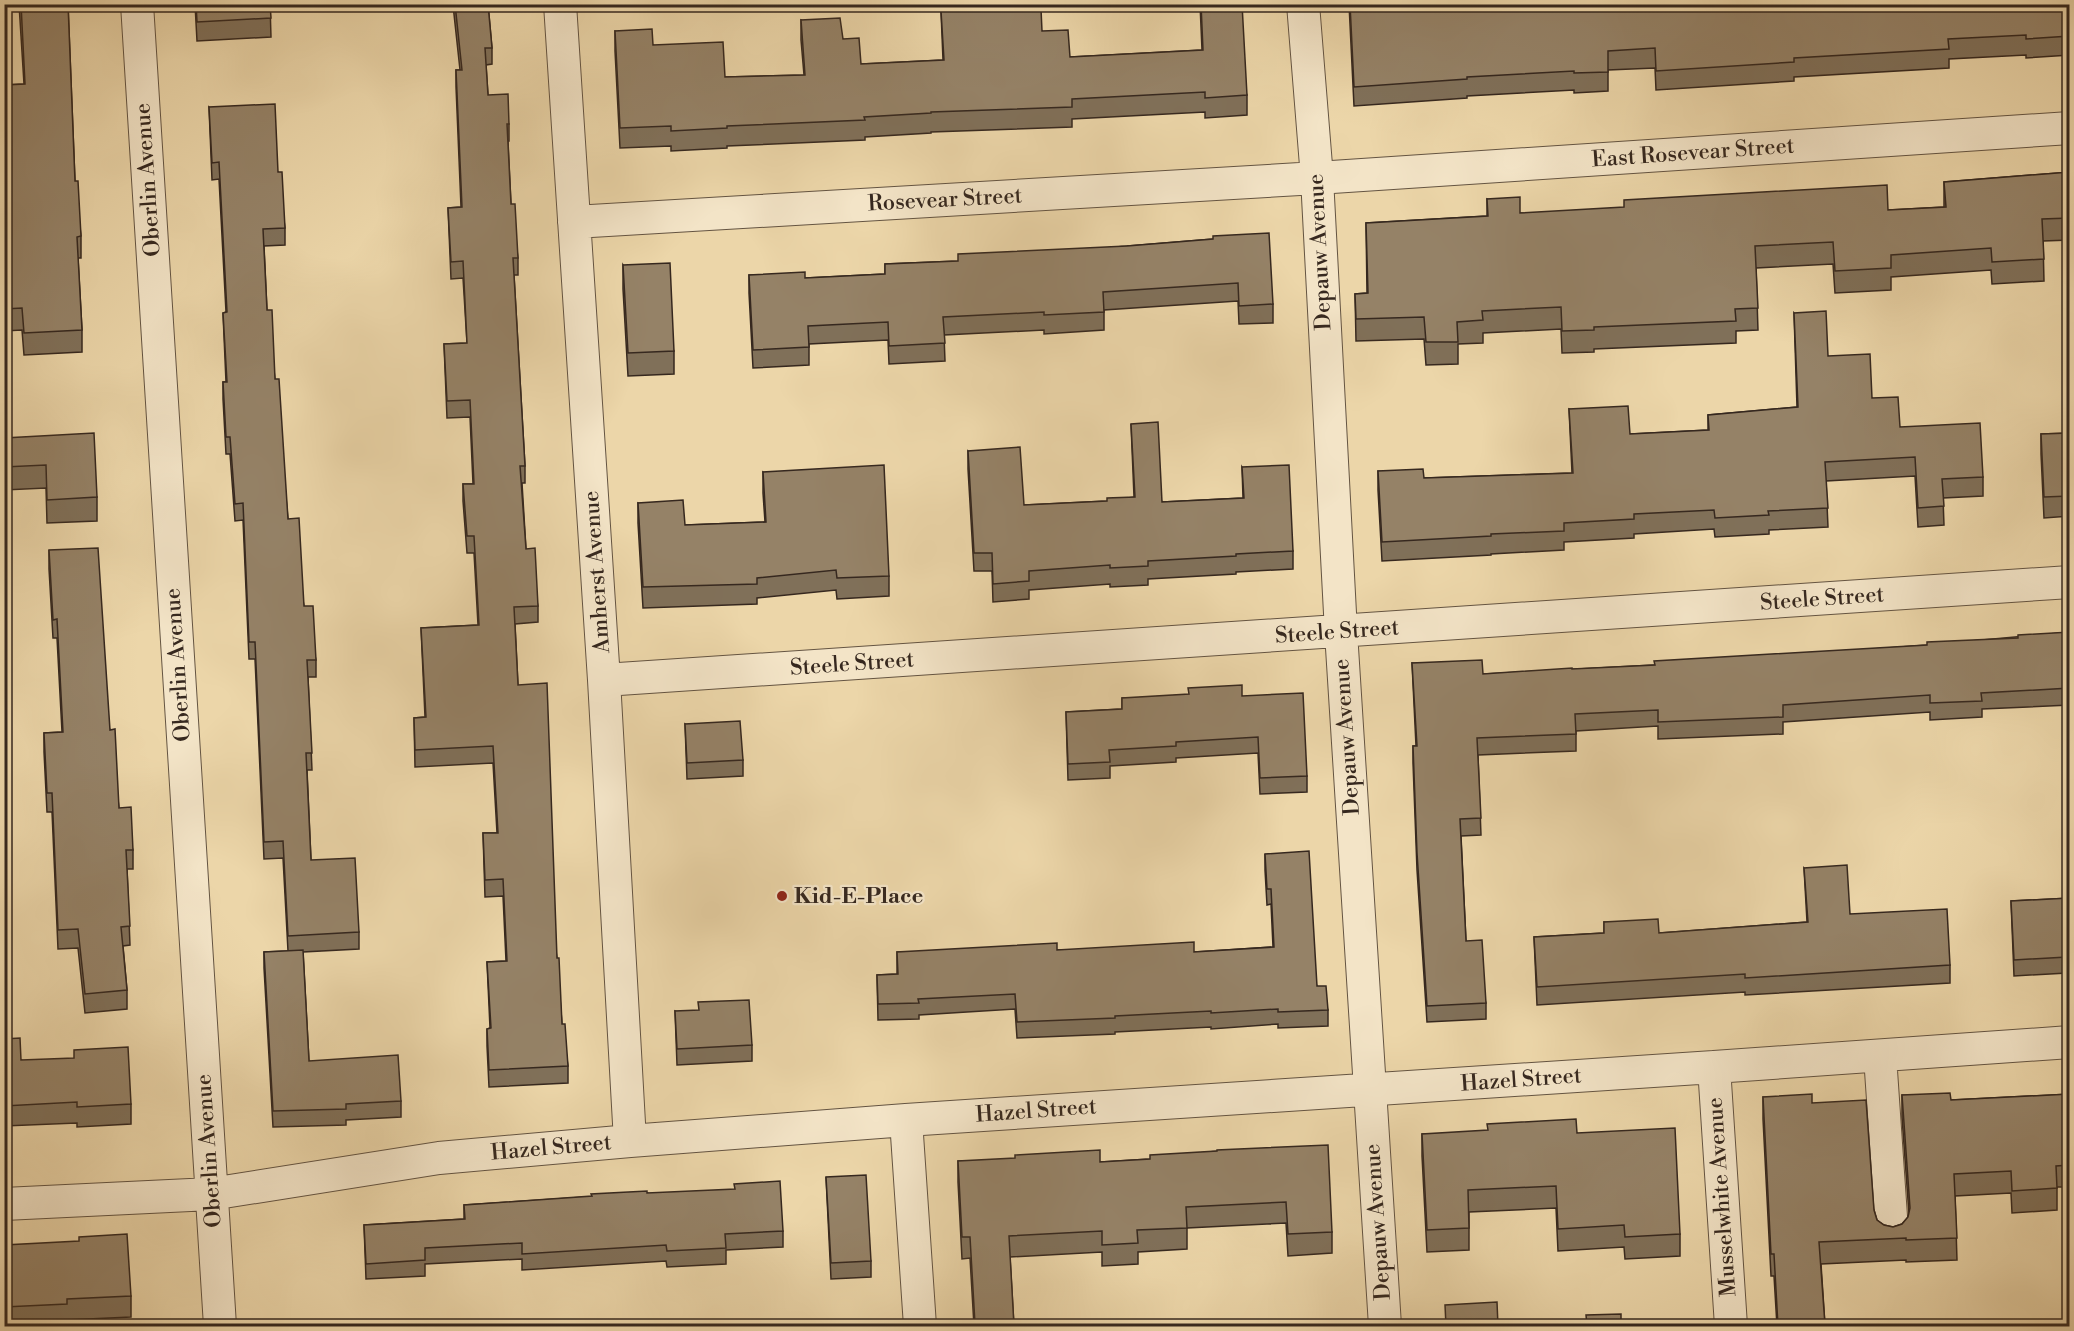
<svg xmlns="http://www.w3.org/2000/svg" width="2074" height="1331" font-family="'Libre Bodoni',serif">
<style>
.lines{fill:none;stroke-linecap:round;stroke-linejoin:round}
.minor-casing{stroke:#645442;stroke-width:34}
.minor{stroke:#f3e4c7;stroke-width:32}
.wall{fill:#807059;stroke:#36281f;stroke-width:1.5}
.building{fill:#958267;stroke:#36281f;stroke-width:1.5}
.poi-dot{fill:#8f2418;stroke:#f3e4c7;stroke-width:2}
.labels{text-anchor:middle;dominant-baseline:central;stroke-width:4.5;stroke-linejoin:round;paint-order:stroke}
.street-label{font-size:22px;fill:#36281f;stroke:#f3e4c7}
.poi-label{font-size:22px;font-weight:bold;fill:#36281f;stroke:#f3e4c7;text-anchor:start}
</style>
<rect width="100%" height="100%" fill="#ecd6a9"/>
<filter id="stains"><feTurbulence type="fractalNoise" baseFrequency=".00333" numOctaves="4"/><feColorMatrix values="0 0 0 0 .2 0 0 0 0 .09 0 0 0 0 .02 0 0 0 .5 -.17"/></filter>
<radialGradient id="worn" r=".72"><stop offset=".6" stop-color="#630" stop-opacity="0"/><stop offset="1" stop-color="#630" stop-opacity=".3"/></radialGradient>
<g class="lines">
<g class="minor-casing">
<path id="minor" d="M 137,4 L 220,1326
M 560,4 L 604,680 L 630,1141
M 1303,4 L 1317,178 L 1341,632 L 1385,1326
M 574,222 L 1317,178 L 2070,128
M 604,680 L 2070,582
M 1880,1056 L 1892,1231
M 1714,1067 L 1731,1326
M 906,1120 L 920,1326
M 4,1204 L 211,1194 L 439,1158 L 630,1141 L 906,1120 L 1714,1067 L 2070,1042"/>
</g>
<use href="#minor" class="minor"/>
</g>
<path class="wall" d="M 19,4 L 68,4 L 75,181 L 81,236 L 81,258 L 78,258 L 82,330 L 82,352 L 24,355 L 22,330 L 4,331 L 4,255 L 7,255 L 4,197 L 4,85 L 24,84 Z
M 195,4 L 270,4 L 271,37 L 197,41 Z
M 445,4 L 488,4 L 492,48 L 492,64 L 486,65 L 488,95 L 509,124 L 509,141 L 508,141 L 511,204 L 518,258 L 518,275 L 514,275 L 525,466 L 525,483 L 522,483 L 526,549 L 538,606 L 538,622 L 515,624 L 518,685 L 557,958 L 562,1024 L 568,1066 L 568,1083 L 489,1087 L 487,1046 L 487,1029 L 490,1028 L 487,962 L 506,961 L 503,896 L 485,897 L 483,833 L 497,833 L 493,763 L 415,767 L 414,718 L 425,717 L 421,628 L 478,625 L 474,553 L 467,553 L 463,501 L 463,484 L 473,484 L 470,417 L 447,418 L 444,344 L 467,343 L 463,278 L 451,279 L 448,208 L 461,207 L 456,87 L 456,70 L 460,70 L 453,5 L 445,5 Z
M 1200,4 L 1247,95 L 1247,115 L 1205,118 L 1205,112 L 1072,119 L 1072,127 L 931,132 L 931,133 L 865,137 L 865,140 L 727,146 L 727,148 L 671,151 L 671,146 L 620,148 L 615,51 L 615,31 L 653,45 L 725,77 L 804,75 L 801,40 L 801,20 L 843,39 L 861,64 L 943,60 L 941,11 L 1042,31 L 1070,57 L 1202,50 Z
M 1349,4 L 2070,4 L 2070,55 L 2026,58 L 2026,55 L 1949,59 L 1949,68 L 1794,77 L 1794,81 L 1656,90 L 1655,68 L 1608,70 L 1608,91 L 1574,93 L 1574,90 L 1467,96 L 1467,98 L 1354,106 Z
M 209,107 L 278,172 L 285,228 L 285,245 L 264,246 L 267,310 L 275,379 L 288,519 L 304,606 L 316,660 L 316,677 L 308,677 L 312,770 L 307,770 L 311,860 L 359,932 L 359,949 L 303,952 L 309,1061 L 401,1101 L 401,1117 L 346,1120 L 346,1125 L 273,1127 L 264,968 L 264,952 L 288,951 L 283,858 L 264,859 L 255,659 L 249,659 L 243,520 L 235,521 L 230,454 L 226,454 L 223,399 L 223,382 L 226,382 L 223,313 L 226,312 L 219,179 L 212,180 Z
M 2070,172 L 2070,240 L 2043,241 L 2044,281 L 1992,284 L 1991,270 L 1891,277 L 1891,290 L 1835,293 L 1833,264 L 1756,268 L 1758,330 L 1736,331 L 1736,343 L 1594,349 L 1594,352 L 1562,353 L 1561,329 L 1483,333 L 1483,343 L 1458,344 L 1458,364 L 1426,365 L 1424,339 L 1356,341 L 1355,294 L 1367,293 L 1366,223 L 1487,216 L 1487,199 L 1520,213 L 1888,210 L 1944,207 L 1944,182 Z
M 1213,239 L 1273,304 L 1273,323 L 1239,324 L 1238,301 L 1104,310 L 1104,330 L 1044,334 L 1044,330 L 944,335 L 945,361 L 889,364 L 888,340 L 809,344 L 809,365 L 753,368 L 749,293 L 749,275 L 805,278 L 885,274 L 885,264 L 958,261 L 1127,246 Z
M 623,265 L 674,351 L 674,374 L 628,376 L 623,289 Z
M 1794,313 L 1828,356 L 1872,398 L 1900,427 L 1983,477 L 1983,496 L 1943,498 L 1944,525 L 1918,527 L 1915,476 L 1826,481 L 1828,527 L 1769,530 L 1769,534 L 1715,537 L 1714,529 L 1634,534 L 1634,538 L 1564,542 L 1564,550 L 1491,554 L 1491,555 L 1382,561 L 1378,490 L 1378,471 L 1424,478 L 1572,473 L 1569,409 L 1630,434 L 1708,430 L 1708,415 L 1797,407 Z
M 1131,424 L 1162,502 L 1243,498 L 1242,467 L 1293,551 L 1293,569 L 1236,572 L 1236,574 L 1148,579 L 1148,585 L 1110,587 L 1110,584 L 1029,590 L 1029,599 L 993,602 L 992,571 L 974,571 L 968,469 L 968,451 L 1024,505 L 1107,501 L 1134,497 Z
M 2070,433 L 2070,516 L 2044,518 L 2041,454 L 2041,434 Z
M 4,438 L 97,497 L 97,521 L 47,523 L 46,488 L 4,490 Z
M 763,472 L 889,576 L 889,596 L 837,599 L 836,590 L 757,598 L 757,604 L 643,608 L 638,523 L 638,503 L 685,525 L 765,522 L 763,493 Z
M 49,550 L 110,730 L 119,808 L 133,850 L 133,869 L 127,869 L 130,945 L 123,946 L 127,990 L 127,1009 L 85,1013 L 78,948 L 58,949 L 52,812 L 47,812 L 44,752 L 44,733 L 62,732 L 57,638 L 53,638 L 49,569 Z
M 2070,632 L 2070,705 L 1982,709 L 1982,717 L 1930,720 L 1930,712 L 1783,722 L 1783,734 L 1658,739 L 1658,726 L 1576,731 L 1576,751 L 1478,755 L 1481,835 L 1461,836 L 1466,941 L 1486,1003 L 1486,1019 L 1427,1022 L 1417,870 L 1413,763 L 1413,746 L 1416,746 L 1412,663 L 1483,674 L 1654,665 L 1927,645 Z
M 1242,696 L 1307,776 L 1307,792 L 1260,794 L 1258,753 L 1176,758 L 1176,762 L 1110,766 L 1110,778 L 1068,780 L 1066,712 L 1122,709 L 1122,698 Z
M 685,724 L 743,760 L 743,776 L 687,779 Z
M 1265,854 L 1317,986 L 1328,1010 L 1328,1026 L 1278,1028 L 1278,1024 L 1211,1029 L 1211,1027 L 1115,1032 L 1115,1034 L 1017,1038 L 1015,1009 L 919,1015 L 919,1019 L 878,1020 L 877,975 L 897,974 L 897,952 L 1057,950 L 1194,952 L 1273,947 L 1271,904 L 1267,905 L 1265,870 Z
M 1804,868 L 1850,914 L 1950,965 L 1950,983 L 1745,995 L 1745,992 L 1537,1005 L 1534,937 L 1604,933 L 1604,922 L 1659,933 L 1807,922 Z
M 2070,898 L 2070,969 L 2067,969 L 2067,973 L 2014,976 L 2011,901 Z
M 675,1011 L 752,1045 L 752,1061 L 677,1065 Z
M 4,1039 L 21,1060 L 131,1104 L 131,1124 L 77,1127 L 77,1123 L 4,1126 Z
M 2070,1094 L 2070,1187 L 2057,1187 L 2057,1210 L 2012,1213 L 2011,1193 L 1955,1196 L 1957,1260 L 1906,1262 L 1906,1260 L 1821,1264 L 1825,1325 L 1894,1326 L 1777,1326 L 1774,1276 L 1771,1276 L 1763,1119 L 1763,1097 L 1812,1103 L 1874,1210 L 1877,1220 L 1884,1225 L 1893,1227 L 1902,1224 L 1908,1217 L 1909,1214 L 1902,1117 L 1902,1095 L 1951,1100 Z
M 1577,1133 L 1680,1234 L 1680,1256 L 1625,1259 L 1624,1247 L 1558,1251 L 1556,1208 L 1469,1212 L 1469,1250 L 1427,1252 L 1422,1156 L 1422,1134 Z
M 1217,1151 L 1332,1232 L 1332,1253 L 1288,1256 L 1286,1223 L 1187,1228 L 1187,1249 L 1138,1252 L 1138,1264 L 1102,1266 L 1102,1252 L 1010,1257 L 1014,1326 L 974,1326 L 970,1258 L 962,1259 L 958,1182 L 958,1161 L 1100,1162 L 1150,1159 Z
M 826,1177 L 871,1261 L 871,1277 L 831,1279 Z
M 647,1193 L 783,1231 L 783,1247 L 726,1250 L 726,1264 L 667,1267 L 666,1261 L 522,1270 L 522,1259 L 425,1264 L 425,1276 L 366,1279 L 364,1225 L 464,1219 L 464,1205 Z
M 4,1245 L 131,1296 L 131,1317 L 67,1320 L 67,1325 L 41,1326 L 4,1326 Z"/>
<path class="building" d="M 21,4 L 68,4 L 75,181 L 78,181 L 81,236 L 77,237 L 82,330 L 24,333 L 22,308 L 4,309 L 4,255 L 8,255 L 4,176 L 4,85 L 25,84 Z
M 196,4 L 270,4 L 271,18 L 197,22 Z
M 455,4 L 488,4 L 492,48 L 485,48 L 488,95 L 508,94 L 509,124 L 507,124 L 511,204 L 515,204 L 518,258 L 513,258 L 525,466 L 520,466 L 526,549 L 535,548 L 538,606 L 514,607 L 518,685 L 547,683 L 557,958 L 559,958 L 562,1024 L 565,1024 L 568,1066 L 489,1070 L 487,1029 L 491,1028 L 487,962 L 507,961 L 503,879 L 485,880 L 483,833 L 498,833 L 493,746 L 415,750 L 414,718 L 426,717 L 421,628 L 479,625 L 474,536 L 467,536 L 463,484 L 474,484 L 470,400 L 447,401 L 444,344 L 467,343 L 463,261 L 451,262 L 448,208 L 462,207 L 456,70 L 462,70 Z
M 1201,4 L 1242,4 L 1247,95 L 1205,98 L 1205,92 L 1072,99 L 1072,107 L 931,112 L 931,113 L 864,117 L 865,120 L 727,126 L 727,128 L 671,131 L 671,126 L 620,128 L 615,31 L 652,29 L 653,45 L 723,42 L 725,77 L 805,75 L 801,20 L 840,18 L 843,39 L 859,38 L 861,64 L 944,60 L 941,11 L 1041,9 L 1042,31 L 1068,30 L 1070,57 L 1203,50 Z
M 1350,4 L 2070,4 L 2070,36 L 2026,39 L 2026,35 L 1948,39 L 1949,49 L 1794,58 L 1794,62 L 1656,71 L 1655,48 L 1608,51 L 1608,72 L 1574,73 L 1574,71 L 1467,77 L 1467,79 L 1354,87 Z
M 275,104 L 278,172 L 282,172 L 285,228 L 263,229 L 267,310 L 272,310 L 275,379 L 279,379 L 288,519 L 299,518 L 304,606 L 313,606 L 316,660 L 307,660 L 312,753 L 306,753 L 311,860 L 355,858 L 359,932 L 288,936 L 283,841 L 264,842 L 255,642 L 249,642 L 243,503 L 235,504 L 230,437 L 226,437 L 223,382 L 227,382 L 223,313 L 227,312 L 219,162 L 212,163 L 209,107 Z
M 2070,172 L 2070,218 L 2042,219 L 2044,259 L 1992,262 L 1991,248 L 1891,255 L 1891,268 L 1835,271 L 1833,242 L 1755,246 L 1758,308 L 1735,309 L 1736,321 L 1594,327 L 1594,330 L 1562,331 L 1561,307 L 1482,311 L 1483,320 L 1457,322 L 1458,342 L 1426,342 L 1424,317 L 1356,319 L 1355,294 L 1368,293 L 1366,223 L 1488,216 L 1487,199 L 1520,197 L 1520,213 L 1624,207 L 1624,200 L 1887,185 L 1888,210 L 1946,207 L 1944,182 Z
M 1269,233 L 1273,304 L 1239,306 L 1238,283 L 1103,292 L 1104,312 L 1044,315 L 1044,312 L 943,317 L 945,343 L 889,346 L 888,322 L 808,326 L 809,347 L 753,350 L 749,275 L 805,272 L 805,278 L 885,274 L 885,264 L 958,261 L 958,254 L 1127,246 L 1213,239 L 1213,236 Z
M 670,263 L 674,351 L 628,353 L 623,265 Z
M 1826,311 L 1828,356 L 1870,354 L 1872,398 L 1898,397 L 1900,427 L 1980,423 L 1983,477 L 1942,479 L 1944,506 L 1918,508 L 1915,457 L 1825,462 L 1828,508 L 1768,511 L 1769,515 L 1715,518 L 1714,510 L 1634,514 L 1634,519 L 1564,523 L 1564,531 L 1491,534 L 1491,536 L 1382,542 L 1378,471 L 1423,469 L 1424,478 L 1573,473 L 1569,409 L 1628,406 L 1630,434 L 1709,430 L 1708,415 L 1798,407 L 1794,313 Z
M 1158,422 L 1162,502 L 1244,498 L 1242,467 L 1289,465 L 1293,551 L 1236,554 L 1236,556 L 1148,561 L 1148,566 L 1110,568 L 1110,565 L 1029,571 L 1029,581 L 993,584 L 992,553 L 974,553 L 968,451 L 1020,447 L 1024,505 L 1107,501 L 1107,498 L 1135,497 L 1131,424 Z
M 94,433 L 97,497 L 47,500 L 46,465 L 4,467 L 4,438 Z
M 2070,433 L 2070,496 L 2044,497 L 2041,434 Z
M 884,465 L 889,576 L 837,578 L 836,570 L 757,578 L 757,584 L 643,587 L 638,503 L 683,500 L 685,525 L 766,522 L 763,472 Z
M 98,548 L 110,730 L 115,729 L 119,808 L 131,807 L 133,850 L 126,850 L 130,926 L 121,927 L 127,990 L 85,994 L 78,929 L 58,930 L 52,793 L 47,793 L 44,733 L 63,732 L 57,619 L 53,620 L 49,550 Z
M 2070,632 L 2070,688 L 1981,693 L 1982,701 L 1930,703 L 1930,695 L 1783,705 L 1783,717 L 1658,722 L 1658,710 L 1575,714 L 1576,734 L 1477,738 L 1481,818 L 1460,819 L 1466,941 L 1482,940 L 1486,1003 L 1427,1006 L 1417,853 L 1413,746 L 1417,746 L 1412,663 L 1482,660 L 1483,674 L 1572,668 L 1572,669 L 1655,665 L 1654,661 L 1927,645 L 1927,642 L 2018,638 L 2018,635 Z
M 1242,685 L 1242,696 L 1303,693 L 1307,776 L 1260,778 L 1258,737 L 1176,742 L 1176,746 L 1109,750 L 1110,762 L 1068,764 L 1066,712 L 1122,709 L 1122,698 L 1189,694 L 1188,688 Z
M 740,721 L 743,760 L 687,763 L 685,724 Z
M 1309,851 L 1317,986 L 1326,986 L 1328,1010 L 1278,1012 L 1278,1009 L 1211,1013 L 1211,1011 L 1115,1016 L 1115,1018 L 1017,1022 L 1015,994 L 918,999 L 919,1003 L 878,1004 L 877,975 L 898,974 L 897,952 L 1057,943 L 1057,950 L 1194,942 L 1194,952 L 1274,947 L 1271,889 L 1267,889 L 1265,854 Z
M 1847,865 L 1850,914 L 1947,909 L 1950,965 L 1745,978 L 1745,974 L 1537,987 L 1534,937 L 1604,933 L 1604,922 L 1658,919 L 1659,933 L 1808,922 L 1804,868 Z
M 2070,898 L 2070,953 L 2066,953 L 2067,957 L 2014,960 L 2011,901 Z
M 303,950 L 309,1061 L 398,1055 L 401,1101 L 346,1104 L 346,1109 L 273,1111 L 264,952 Z
M 749,1000 L 752,1045 L 677,1049 L 675,1011 L 699,1010 L 698,1002 Z
M 20,1038 L 21,1060 L 74,1058 L 74,1050 L 128,1047 L 131,1104 L 77,1107 L 77,1102 L 4,1106 L 4,1039 Z
M 1950,1093 L 1951,1100 L 2070,1094 L 2070,1165 L 2056,1166 L 2057,1188 L 2012,1191 L 2011,1171 L 1954,1174 L 1957,1238 L 1906,1240 L 1906,1238 L 1819,1242 L 1825,1325 L 1893,1320 L 1894,1326 L 1778,1326 L 1774,1254 L 1771,1254 L 1763,1097 L 1812,1094 L 1812,1103 L 1866,1100 L 1874,1210 L 1877,1220 L 1884,1225 L 1893,1227 L 1902,1224 L 1908,1217 L 1910,1208 L 1902,1095 Z
M 1576,1119 L 1577,1133 L 1675,1128 L 1680,1234 L 1625,1237 L 1624,1225 L 1558,1229 L 1556,1186 L 1468,1190 L 1469,1228 L 1427,1230 L 1422,1134 L 1488,1130 L 1487,1124 Z
M 1328,1145 L 1332,1232 L 1288,1234 L 1286,1202 L 1186,1207 L 1187,1228 L 1137,1230 L 1138,1243 L 1102,1245 L 1102,1231 L 1009,1236 L 1014,1326 L 978,1326 L 978,1324 L 975,1324 L 970,1237 L 962,1237 L 958,1161 L 1015,1158 L 1015,1155 L 1100,1150 L 1100,1162 L 1150,1159 L 1150,1155 L 1217,1151 L 1217,1150 Z
M 866,1175 L 871,1261 L 831,1263 L 826,1177 Z
M 780,1181 L 783,1231 L 725,1234 L 726,1248 L 667,1251 L 666,1245 L 522,1254 L 522,1243 L 425,1248 L 425,1260 L 366,1264 L 364,1225 L 465,1219 L 464,1205 L 592,1196 L 591,1194 L 647,1191 L 647,1193 L 735,1189 L 734,1184 Z
M 127,1234 L 131,1296 L 67,1299 L 67,1304 L 4,1307 L 4,1245 L 79,1241 L 79,1237 Z
M 1497,1302 L 1498,1326 L 1446,1326 L 1445,1305 Z
M 1621,1314 L 1621,1326 L 1587,1326 L 1586,1315 Z"/>
<circle class="poi-dot" cx="782" cy="896" r="6"/>
<g class="labels">
<g class="street-label">
<text transform="translate(1693 153) rotate(-4)">East Rosevear Street</text>
<text transform="translate(148 180) rotate(-94)">Oberlin Avenue</text>
<text transform="translate(945 200) rotate(-3)">Rosevear Street</text>
<text transform="translate(1320 252) rotate(-93)">Depauw Avenue</text>
<text transform="translate(597 572) rotate(-94)">Amherst Avenue</text>
<text transform="translate(1822 599) rotate(-4)">Steele Street</text>
<text transform="translate(1337 632) rotate(-4)">Steele Street</text>
<text transform="translate(852 664) rotate(-4)">Steele Street</text>
<text transform="translate(178 665) rotate(-94)">Oberlin Avenue</text>
<text transform="translate(1347 737) rotate(-94)">Depauw Avenue</text>
<text transform="translate(1521 1080) rotate(-4)">Hazel Street</text>
<text transform="translate(1036 1111) rotate(-4)">Hazel Street</text>
<text transform="translate(551 1148) rotate(-5)">Hazel Street</text>
<text transform="translate(209 1151) rotate(-94)">Oberlin Avenue</text>
<text transform="translate(1722 1197) rotate(-94)">Musselwhite Avenue</text>
<text transform="translate(1378 1222) rotate(-94)">Depauw Avenue</text>
</g>
<g class="poi-label">
<text x="794" y="896">Kid-E-Place</text>
</g>
</g>
<rect width="2074" height="1331" fill="none" stroke="#ecd6a9" stroke-width="24"/>
<rect x="6" y="6" width="2062" height="1319" fill="none" stroke="#36281f" stroke-width="3"/>
<rect x="12" y="12" width="2050" height="1307" fill="none" stroke="#36281f" stroke-width="1.5"/>
<rect width="100%" height="100%" filter="url(#stains)"/>
<rect width="100%" height="100%" fill="url(#worn)"/>
</svg>
